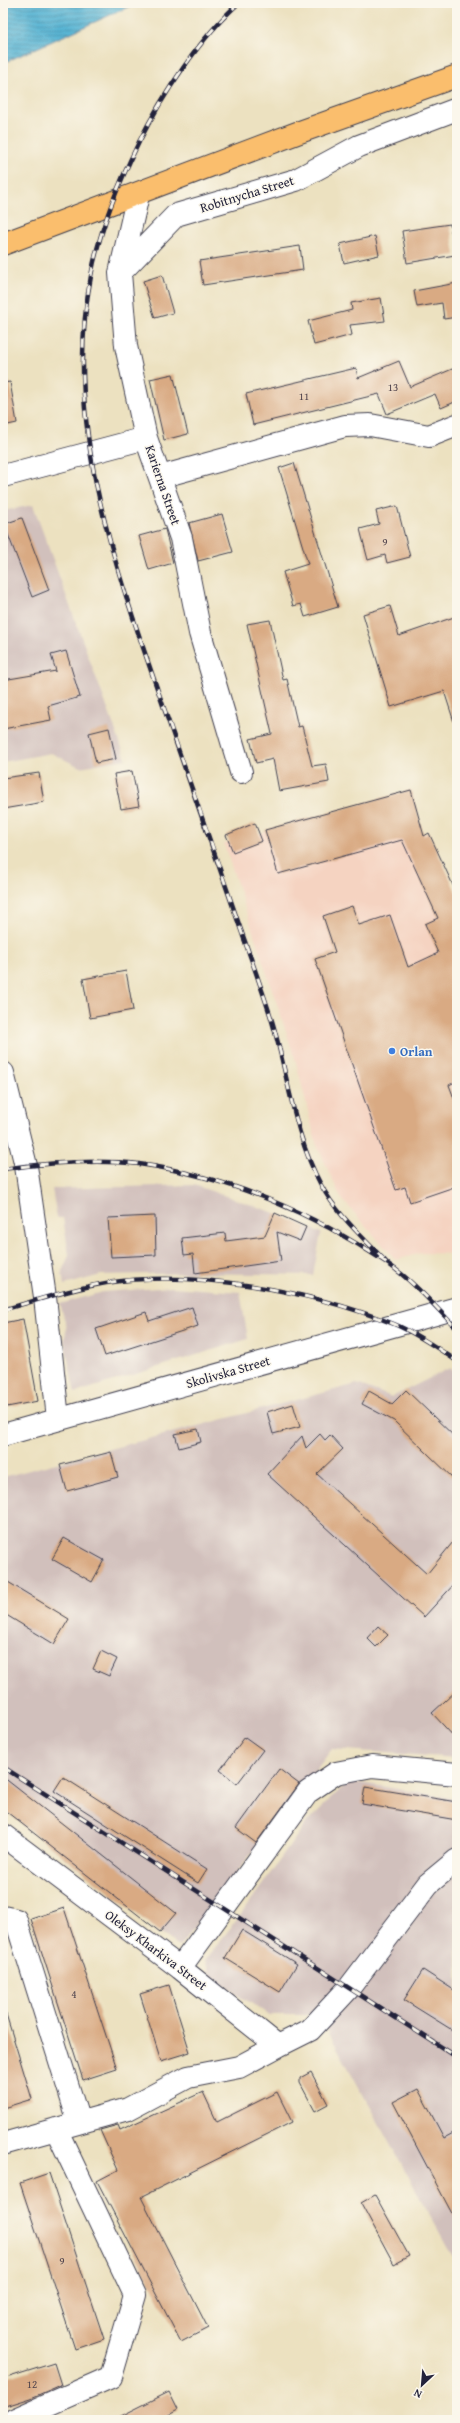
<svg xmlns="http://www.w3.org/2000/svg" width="460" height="2423" font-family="'Gentium Book Plus',serif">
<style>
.built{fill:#f5d3c1}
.industrial{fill:#d1c0bc}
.water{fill:url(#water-rules);stroke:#3c6a87}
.building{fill:#d9aa83}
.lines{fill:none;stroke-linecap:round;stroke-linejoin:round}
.minor-casing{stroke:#403f4f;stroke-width:24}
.highway-casing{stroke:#403f4f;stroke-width:24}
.minor{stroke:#fff;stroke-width:22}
.highway{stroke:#fabe6d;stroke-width:22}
.rail-casing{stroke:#22223b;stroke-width:4.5}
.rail{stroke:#fbf7ec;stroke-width:3;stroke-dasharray:9;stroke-linecap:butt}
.shop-dot{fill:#3f7fe0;stroke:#fbf7ec;stroke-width:1.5}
.labels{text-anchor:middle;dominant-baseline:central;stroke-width:3;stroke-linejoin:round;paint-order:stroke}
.number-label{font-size:11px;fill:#50444d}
.street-label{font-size:13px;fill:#22223b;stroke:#fbf7ec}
.shop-label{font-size:13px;font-weight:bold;fill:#366cbe;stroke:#fbf7ec;text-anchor:start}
</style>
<defs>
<pattern id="water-rules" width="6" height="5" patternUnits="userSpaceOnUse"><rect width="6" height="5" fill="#55b3d3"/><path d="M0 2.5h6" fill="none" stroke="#4691ac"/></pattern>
</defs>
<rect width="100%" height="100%" fill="#fbf7ec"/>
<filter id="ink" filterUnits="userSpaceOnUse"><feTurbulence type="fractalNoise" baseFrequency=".025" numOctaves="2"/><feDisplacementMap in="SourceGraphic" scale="8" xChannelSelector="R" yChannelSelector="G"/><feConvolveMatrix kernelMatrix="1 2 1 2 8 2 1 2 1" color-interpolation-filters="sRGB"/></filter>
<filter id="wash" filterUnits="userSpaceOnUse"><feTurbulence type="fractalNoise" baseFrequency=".012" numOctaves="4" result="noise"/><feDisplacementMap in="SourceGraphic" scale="16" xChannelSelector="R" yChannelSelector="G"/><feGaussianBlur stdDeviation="0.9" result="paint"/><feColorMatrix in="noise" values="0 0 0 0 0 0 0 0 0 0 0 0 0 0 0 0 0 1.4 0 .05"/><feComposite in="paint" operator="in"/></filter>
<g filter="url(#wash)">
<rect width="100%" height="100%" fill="#ece1c0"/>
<path class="built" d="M 411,790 L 423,834 L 429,833 L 457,894 L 457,1254 L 421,1253 L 396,1260 L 341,1198 L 316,1143 L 296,1062 L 224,844 Z"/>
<path class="industrial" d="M 33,505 L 126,759 L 80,767 L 51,753 L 3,762 L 3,511 Z
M 194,1185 L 275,1213 L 321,1233 L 313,1275 L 195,1273 L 101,1275 L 64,1285 L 62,1273 L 69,1255 L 63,1218 L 57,1218 L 52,1189 Z
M 172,1287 L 240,1292 L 248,1339 L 75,1393 L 64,1340 L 67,1328 L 60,1304 L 103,1292 Z
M 450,1368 L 457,1374 L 457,1758 L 332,1749 L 179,1947 L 3,1809 L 3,1477 L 357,1384 L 392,1397 Z
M 349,1781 L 457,1799 L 457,2264 L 319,2015 L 269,2015 L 210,1976 L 205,1960 L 243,1912 L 306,1823 Z"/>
<path class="water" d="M 3,3 L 137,3 L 3,63 Z"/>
<g id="blocks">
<path class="building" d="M 450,224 L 455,255 L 407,263 L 402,231 Z
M 375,236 L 379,255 L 344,263 L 340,244 Z
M 300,246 L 303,270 L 203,285 L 199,261 Z
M 162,275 L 173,313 L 155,318 L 143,281 Z
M 457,283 L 457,317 L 444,319 L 442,303 L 417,307 L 414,291 Z
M 381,298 L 385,321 L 350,325 L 352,335 L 314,345 L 308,321 L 352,310 L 351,303 Z
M 399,361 L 410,387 L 457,367 L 457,401 L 441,408 L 435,394 L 387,414 L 379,394 L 253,425 L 246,394 L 356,368 L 358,378 Z
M 173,374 L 188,434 L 164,440 L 150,379 Z
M 10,382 L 17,423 L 3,426 L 3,383 Z
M 294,463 L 338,607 L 305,617 L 301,604 L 293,606 L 283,572 L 308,564 L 279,468 Z
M 397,506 L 410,557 L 387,563 L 385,555 L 368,560 L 360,529 L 379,524 L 376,511 Z
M 222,514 L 233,552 L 198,561 L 189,523 Z
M 22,518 L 49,590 L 32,597 L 4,524 Z
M 165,529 L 173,563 L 149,570 L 139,536 Z
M 390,606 L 399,636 L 457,616 L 457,722 L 454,722 L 444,691 L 391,707 L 363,614 Z
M 270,620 L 283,680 L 287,679 L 298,727 L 302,726 L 312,766 L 326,764 L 329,782 L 279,791 L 273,759 L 256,763 L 250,739 L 272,734 L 247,624 Z
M 66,651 L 80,697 L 48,706 L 51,720 L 3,729 L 3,680 L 56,671 L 51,655 Z
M 109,728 L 116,759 L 96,763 L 89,733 Z
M 132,771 L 139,806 L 121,809 L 114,774 Z
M 39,773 L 44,802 L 3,809 L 3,778 Z
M 411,790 L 424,836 L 429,833 L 457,894 L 457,1081 L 449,1085 L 457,1106 L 457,1186 L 410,1202 L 405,1187 L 396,1190 L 315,959 L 335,952 L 323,916 L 352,906 L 359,925 L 390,915 L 408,967 L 438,953 L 425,924 L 438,918 L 402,840 L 278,874 L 265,830 Z
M 255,823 L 262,841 L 233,852 L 226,835 Z
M 126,971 L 133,1010 L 90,1018 L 83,979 Z
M 275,1213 L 306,1227 L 300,1241 L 277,1232 L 281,1261 L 195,1273 L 193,1254 L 184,1255 L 182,1238 L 225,1233 L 226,1241 L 265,1236 Z
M 155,1216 L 156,1255 L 111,1257 L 108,1218 Z
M 192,1307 L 198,1326 L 105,1356 L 96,1329 L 146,1312 L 149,1321 Z
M 23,1319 L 38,1401 L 7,1407 L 3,1384 L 3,1323 Z
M 406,1390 L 457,1439 L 457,1482 L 394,1421 L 362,1404 L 369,1391 L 392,1404 Z
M 293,1404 L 300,1427 L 273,1434 L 267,1412 Z
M 198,1429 L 201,1442 L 179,1448 L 175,1434 Z
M 320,1434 L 325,1440 L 330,1435 L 343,1449 L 317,1474 L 427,1574 L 457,1537 L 457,1581 L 424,1617 L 267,1474 L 302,1436 L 306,1448 Z
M 111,1452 L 118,1477 L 67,1491 L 60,1465 Z
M 64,1538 L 104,1560 L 92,1582 L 52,1559 Z
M 3,1579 L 69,1619 L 54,1644 L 3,1613 Z
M 378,1626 L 388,1635 L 376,1647 L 367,1638 Z
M 101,1651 L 117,1659 L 109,1676 L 93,1669 Z
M 457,1690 L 457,1740 L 432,1713 Z
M 245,1737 L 263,1750 L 237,1784 L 220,1770 Z
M 279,1769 L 299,1784 L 256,1843 L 236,1828 Z
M 3,1777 L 176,1913 L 160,1932 L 3,1809 Z
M 63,1777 L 207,1869 L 198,1883 L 54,1791 Z
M 365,1787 L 457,1802 L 457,1820 L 362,1804 Z
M 64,1908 L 117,2069 L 83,2080 L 31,1919 Z
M 242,1930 L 297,1964 L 280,1992 L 225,1958 Z
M 423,1970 L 457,1992 L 457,2033 L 404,2000 Z
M 169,1985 L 190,2052 L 161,2061 L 140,1994 Z
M 6,2014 L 32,2099 L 3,2108 L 3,2015 Z
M 311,2072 L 328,2104 L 315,2111 L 300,2083 L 300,2078 Z
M 418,2089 L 444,2138 L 457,2131 L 457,2223 L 393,2102 Z
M 203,2092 L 217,2122 L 277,2092 L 292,2122 L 141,2197 L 208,2328 L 181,2342 L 97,2181 L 118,2170 L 100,2130 L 118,2125 L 120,2130 Z
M 49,2173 L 104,2339 L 75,2349 L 20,2183 Z
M 375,2195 L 409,2256 L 394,2264 L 361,2203 Z
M 54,2363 L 61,2385 L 31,2398 L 3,2407 L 3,2379 Z
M 169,2392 L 178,2410 L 159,2420 L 113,2420 Z"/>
</g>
</g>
<g filter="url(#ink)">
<use href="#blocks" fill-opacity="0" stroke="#403f4f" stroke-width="1"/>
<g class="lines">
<g class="minor-casing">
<path id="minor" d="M 138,195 L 120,273 L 126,346 L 146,438 L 181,538 L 200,633 L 241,772
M 120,273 L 176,215 L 296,180 L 359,146 L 457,109
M 3,476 L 146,438
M 160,477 L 345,426 L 370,425 L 429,436 L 457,425
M 3,1073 L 26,1166 L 45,1297 L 58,1419
M 3,1435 L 457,1308
M 3,1835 L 180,1968 L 278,2046 L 310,2030 L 349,1988 L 428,1884 L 457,1860
M 3,1917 L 16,1920 L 79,2122
M 180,1968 L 308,1792 L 336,1773 L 372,1766 L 457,1774
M 3,2144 L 128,2109 L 188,2077 L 239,2067 L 278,2046
M 13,2420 L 111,2377 L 135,2295 L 56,2129"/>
</g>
<g class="highway-casing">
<path id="highway" d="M 3,244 L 297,133 L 457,76"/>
</g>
<use href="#minor" class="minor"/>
<use href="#highway" class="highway"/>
<g class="rail-casing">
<path id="rail" d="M 239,3 C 201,36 162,96 139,142 C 118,185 100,228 91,276 C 63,418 112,558 158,691 C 183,762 208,833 232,904 C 245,943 260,982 272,1021 C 288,1075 294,1135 321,1185 C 337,1215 365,1239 387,1263
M 3,1169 C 47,1163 94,1159 139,1164 C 227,1176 313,1213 387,1263 C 413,1281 435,1306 457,1329
M 3,1310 C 37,1300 71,1289 106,1283 C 195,1269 311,1291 394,1324 C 416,1333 437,1348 457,1361
M 3,1767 L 457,2057"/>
</g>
<use href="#rail" class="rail"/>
</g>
</g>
<circle class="shop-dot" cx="392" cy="1051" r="4"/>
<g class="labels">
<g class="number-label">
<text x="393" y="387">13</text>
<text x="304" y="396">11</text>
<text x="385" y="542">9</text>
<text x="74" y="1994">4</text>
<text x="62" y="2261">9</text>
<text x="32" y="2384">12</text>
</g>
<g class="street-label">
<text transform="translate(247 194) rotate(-17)">Robitnycha Street</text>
<text transform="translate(163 485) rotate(71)">Karierna Street</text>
<text transform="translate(228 1372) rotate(-16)">Skolivska Street</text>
<text transform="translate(156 1950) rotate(37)">Oleksy Kharkiva Street</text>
</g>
<g class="shop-label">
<text x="400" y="1051">Orlan</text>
</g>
</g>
<rect width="460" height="2423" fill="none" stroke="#fbf7ec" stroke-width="16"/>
<g transform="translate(422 2385) rotate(206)" stroke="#fbf7ec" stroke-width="3" paint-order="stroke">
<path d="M0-3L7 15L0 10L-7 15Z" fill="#22223b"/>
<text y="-6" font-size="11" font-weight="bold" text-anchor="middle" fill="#22223b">N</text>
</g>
</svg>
